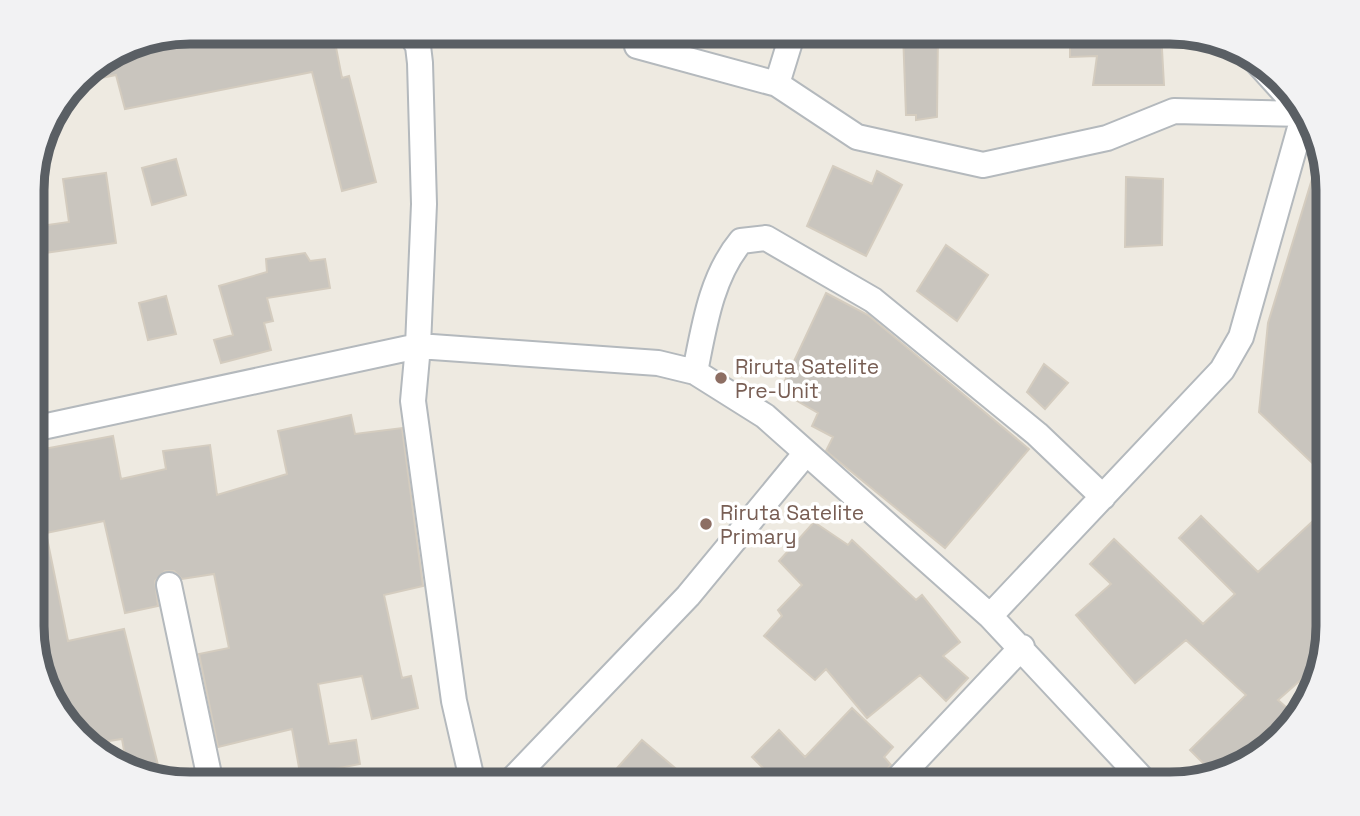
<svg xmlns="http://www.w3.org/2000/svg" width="1360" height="816" font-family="'Space Grotesk',sans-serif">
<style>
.building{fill:#c9c5be;stroke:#d4ccbf;stroke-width:2}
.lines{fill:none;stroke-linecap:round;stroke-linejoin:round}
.street-casing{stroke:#b4b9bd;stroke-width:28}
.street{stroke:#fff;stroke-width:24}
.education-dot{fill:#8d6e63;stroke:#fff;stroke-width:2.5}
.labels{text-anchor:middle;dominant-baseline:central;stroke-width:7;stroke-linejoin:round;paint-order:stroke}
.education-label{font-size:21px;fill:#785e54;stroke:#fff;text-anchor:start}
.rim{fill:none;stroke:#5a5f64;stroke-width:9}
</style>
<rect width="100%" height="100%" fill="#eeeae1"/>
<path class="building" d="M 189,32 L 333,32 L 342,78 L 349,76 L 376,182 L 342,191 L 312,72 L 125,109 L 116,75 L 76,83 L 85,71 L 129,43 Z
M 903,32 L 938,32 L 937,117 L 916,120 L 916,115 L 906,115 Z
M 1070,32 L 1161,32 L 1164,85 L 1093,85 L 1097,56 L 1070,57 Z
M 1320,153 L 1328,179 L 1328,478 L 1259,412 L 1268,323 Z
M 176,159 L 186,195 L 152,205 L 142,168 Z
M 833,166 L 872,184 L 877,171 L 902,185 L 866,256 L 807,226 Z
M 106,173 L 116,243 L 37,254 L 33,227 L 69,222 L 63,179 Z
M 1126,177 L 1163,179 L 1162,245 L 1125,247 Z
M 946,245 L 988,275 L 957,321 L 917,291 Z
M 305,253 L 310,261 L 325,259 L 330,288 L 267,298 L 273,321 L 264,323 L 271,350 L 221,363 L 214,340 L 233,335 L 219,286 L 267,272 L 266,259 Z
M 826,293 L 868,315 L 1029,449 L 945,548 L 826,451 L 833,437 L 812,426 L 818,413 L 780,391 Z
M 166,296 L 176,334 L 148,340 L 139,303 Z
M 1044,364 L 1068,383 L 1045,409 L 1027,392 Z
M 351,415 L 355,434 L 402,428 L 423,586 L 384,595 L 402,678 L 411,676 L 418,708 L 372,719 L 362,676 L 318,684 L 329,744 L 356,740 L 360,764 L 334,769 L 337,784 L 302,784 L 292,729 L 218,747 L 199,654 L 229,648 L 214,574 L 182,579 L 174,571 L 165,571 L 155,581 L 158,606 L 125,613 L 104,521 L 46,533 L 68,641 L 124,629 L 161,777 L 127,768 L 122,739 L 90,744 L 58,714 L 41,668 L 33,631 L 33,451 L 113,436 L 121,479 L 166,469 L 163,451 L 210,445 L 217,495 L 287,474 L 278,431 Z
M 1328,507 L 1328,636 L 1320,663 L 1278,700 L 1295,715 L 1280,732 L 1272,725 L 1225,771 L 1214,774 L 1190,750 L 1246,695 L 1186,640 L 1135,683 L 1076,615 L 1111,584 L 1090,564 L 1114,539 L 1203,624 L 1235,594 L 1179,538 L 1201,516 L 1258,572 Z
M 814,522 L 848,545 L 852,540 L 916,600 L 922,595 L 960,642 L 943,656 L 968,678 L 946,701 L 920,675 L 867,718 L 826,669 L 815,680 L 764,636 L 782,616 L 778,610 L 802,585 L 779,561 Z
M 852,708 L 893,747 L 884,757 L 891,765 L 882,774 L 879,784 L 749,784 L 763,768 L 752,757 L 779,730 L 805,757 Z
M 642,740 L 694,784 L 603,784 Z"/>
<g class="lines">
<g class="street-casing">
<path id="street" d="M 409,32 L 418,46 L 420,63 L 424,204 L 418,346 L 413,401 L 454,701 L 473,784
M 637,46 L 777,84 L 793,32
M 1248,52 L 1304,114
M 777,84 L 857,137 L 983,165 L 1107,138 L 1174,111 L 1304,114
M 695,372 C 704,327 711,277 741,241 L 766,238 L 873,300 L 1037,434 L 1103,497
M 33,429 L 418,346 L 658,363 L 695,372 L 765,416 L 990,616 L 1147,784
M 169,585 L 211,784
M 990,616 L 1222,370 L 1241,337 L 1305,110
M 508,784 L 688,596 L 806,453
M 893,784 L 1022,647"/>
</g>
<use href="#street" class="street"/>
</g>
<g class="education-dot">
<circle cx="721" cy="378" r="7"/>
<circle cx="706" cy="524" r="7"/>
</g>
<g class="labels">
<g class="education-label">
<text x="735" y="366">Riruta Satelite<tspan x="735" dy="24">Pre-Unit</tspan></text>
<text x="720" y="512">Riruta Satelite<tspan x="720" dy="24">Primary</tspan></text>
</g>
</g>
<path d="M0 0H1360V816H0ZM190 44H1170A146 146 0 0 1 1316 190V626A146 146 0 0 1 1170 772H190A146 146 0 0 1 44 626V190A146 146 0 0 1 190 44Z" fill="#f2f2f3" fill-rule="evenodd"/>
<path class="rim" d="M190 44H1170A146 146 0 0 1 1316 190V626A146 146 0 0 1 1170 772H190A146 146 0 0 1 44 626V190A146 146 0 0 1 190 44Z"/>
</svg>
